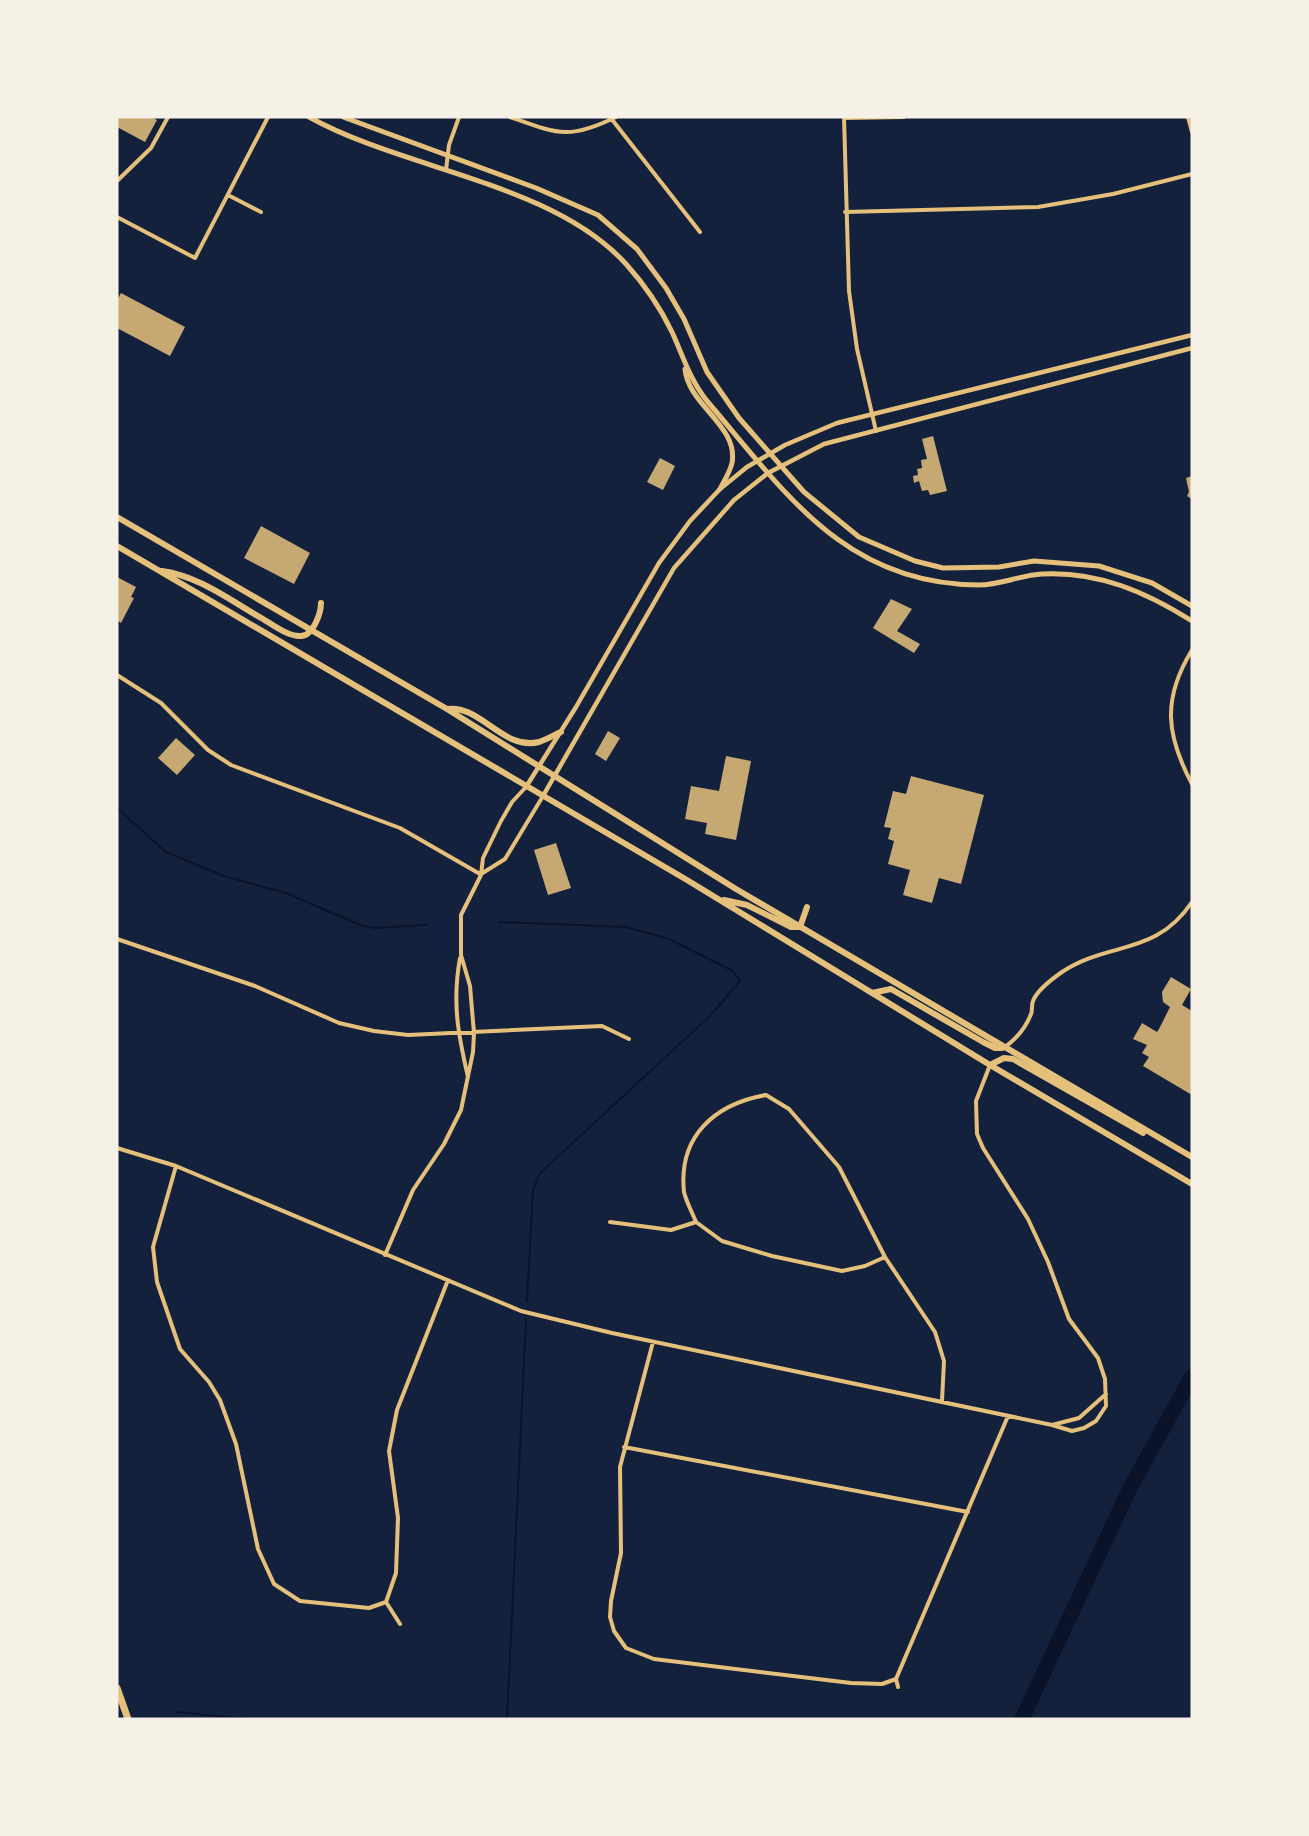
<svg xmlns="http://www.w3.org/2000/svg" width="1309" height="1836" font-family="'Open Sans',sans-serif">
<style>
.lines{fill:none;stroke-linecap:round;stroke-linejoin:round}
.stream{stroke:#0b132b;stroke-width:2}
.river{stroke:#0b132b;stroke-width:15}
.building{fill:#c6a872}
.minor{stroke:#e5c07b;stroke-width:4}
.tertiary{stroke:#e5c07b;stroke-width:4.5}
.secondary{stroke:#e5c07b;stroke-width:5}
.primary{stroke:#e5c07b;stroke-width:6}
.motorway{stroke:#e5c07b;stroke-width:7}
</style>
<rect width="100%" height="100%" fill="#14213d"/>
<g class="lines">
<path class="stream" d="M 117,808 L 166,852 L 224,876 L 286,893 L 360,925 L 375,928 L 426,925
M 499,922 L 626,927 L 669,939 L 733,971 L 740,981 L 711,1015 L 539,1174 L 533,1191 L 527,1301
M 177,1712 L 249,1719
M 507,1719 L 526,1320"/>
<path class="river" d="M 1022,1719 L 1130,1488 L 1192,1376"/>
</g>
<path class="building" d="M 117,117 L 151,117 L 157,120 L 145,142 L 117,127 Z
M 121,293 L 185,327 L 170,356 L 117,328 L 117,300 Z
M 933,436 L 947,491 L 930,495 L 928,490 L 922,491 L 919,481 L 914,483 L 913,476 L 918,475 L 917,469 L 922,468 L 921,460 L 927,459 L 922,439 Z
M 660,458 L 675,466 L 663,490 L 647,482 Z
M 1192,476 L 1192,499 L 1187,496 L 1189,492 L 1186,478 Z
M 261,526 L 310,553 L 294,584 L 244,558 Z
M 117,577 L 136,587 L 131,597 L 134,598 L 121,623 L 117,620 Z
M 891,599 L 912,609 L 897,631 L 920,644 L 914,653 L 873,628 Z
M 608,731 L 620,738 L 606,761 L 595,754 Z
M 176,738 L 195,755 L 177,775 L 158,758 Z
M 726,756 L 751,761 L 736,840 L 705,834 L 707,823 L 685,819 L 691,786 L 719,791 Z
M 911,776 L 984,795 L 961,884 L 939,878 L 932,903 L 903,895 L 910,870 L 888,864 L 894,841 L 888,839 L 891,828 L 884,827 L 893,791 L 906,794 Z
M 556,843 L 571,888 L 548,895 L 534,850 Z
M 1171,977 L 1191,989 L 1182,1005 L 1192,1011 L 1192,1095 L 1143,1066 L 1149,1057 L 1142,1053 L 1147,1045 L 1133,1039 L 1142,1023 L 1157,1032 L 1159,1029 L 1170,1007 L 1163,1002 L 1162,992 Z"/>
<g class="lines">
<path class="minor" d="M 510,117 C 558,134 569,140 616,117
M 610,117 L 700,232
M 844,117 L 849,291 L 857,349 L 876,431
M 1188,117 L 1192,132
M 844,118 L 904,117
M 446,170 L 449,145 L 459,117
M 117,181 L 151,148 L 168,117
M 228,195 L 261,212
M 845,212 L 1038,207 L 1113,194 L 1192,174
M 117,217 L 195,258 L 268,117
M 1192,650 C 1162,699 1166,735 1192,784
M 117,675 L 161,703 L 208,750 L 231,765 L 400,828 L 480,874
M 481,874 L 505,859 L 543,796
M 117,939 L 255,986 L 339,1023 L 374,1031 L 408,1035 L 602,1026 L 629,1039
M 460,958 C 452,1002 458,1034 468,1077
M 1005,1047 C 1016,1039 1026,1027 1031,1014 C 1033,1010 1031,1005 1033,1001 C 1037,990 1052,979 1062,972 C 1108,941 1155,957 1192,902
M 117,1148 L 176,1166 L 521,1311 L 612,1333 L 1052,1425 L 1072,1431 L 1084,1428 L 1096,1421 L 1106,1406 L 1105,1379 L 1098,1358 L 1069,1319 L 1048,1262 L 1028,1219 L 983,1148 L 977,1134 L 976,1101 L 990,1065
M 176,1166 L 153,1247 L 157,1282 L 180,1349 L 209,1382 L 220,1400 L 236,1444 L 258,1549 L 274,1584 L 300,1601 L 369,1608 L 386,1602
M 610,1222 L 671,1230 L 696,1222 L 722,1241 L 772,1256 L 842,1271 L 865,1266 L 885,1257
M 696,1222 C 692,1212 686,1201 684,1192 C 678,1136 715,1104 766,1095 L 789,1109 L 839,1167 L 885,1257 L 935,1332 L 944,1361 L 942,1401
M 385,1255 L 413,1190 L 444,1144 L 461,1110 L 473,1052 L 474,1033 L 470,986 L 461,955 L 461,915 L 481,875 L 483,858 L 501,821 L 512,802 L 526,787
M 653,1342 L 620,1467 L 621,1553 L 611,1601 L 610,1617 L 614,1631 L 626,1648 L 654,1659 L 851,1683 L 882,1684 L 896,1679
M 1052,1425 L 1079,1418 L 1106,1394
M 624,1447 L 968,1512
M 386,1602 L 396,1573 L 398,1518 L 389,1451 L 397,1410 L 448,1280
M 386,1602 L 400,1624
M 898,1687 L 896,1679 L 1008,1416"/>
<path class="tertiary" d="M 526,787 L 576,707 L 659,563 L 690,521 L 720,489 L 747,467 L 785,445 L 837,423 L 1192,335
M 543,796 L 674,568 L 734,500 L 768,473 L 824,444 L 1192,348"/>
<path class="secondary" d="M 309,117 C 404,170 551,182 626,264 C 644,284 660,307 672,332 C 683,356 690,380 707,401 C 785,492 845,585 979,585 C 1000,585 1021,575 1042,574 C 1098,571 1146,592 1192,621
M 343,117 L 536,188 L 598,215 L 637,249 L 666,288 L 684,319 L 707,372 L 739,418 L 804,492 L 859,537 L 915,561 L 943,568 L 999,567 L 1034,561 L 1099,566 L 1152,583 L 1192,606
M 685,369 C 688,405 739,426 732,463 C 730,472 724,481 720,489"/>
<path class="primary" d="M 117,517 L 447,709 L 736,889 L 1192,1157
M 117,546 L 687,880 L 990,1065 L 1192,1184
M 162,571 C 199,576 231,601 263,619 C 273,625 289,637 301,636 C 313,636 321,613 321,603
M 447,709 C 480,704 503,751 539,742 C 546,740 554,735 561,732
M 724,900 L 747,905 L 791,927 L 800,927 L 807,907
M 872,993 L 891,989 L 983,1042 L 995,1048 L 1002,1048
M 990,1065 L 1004,1058 L 1013,1059 L 1143,1133"/>
<path class="motorway" d="M 117,1688 L 128,1719"/>
</g>
<rect width="1309" height="1836" fill="none" stroke="#f6f1e7" stroke-width="237"/>
</svg>
